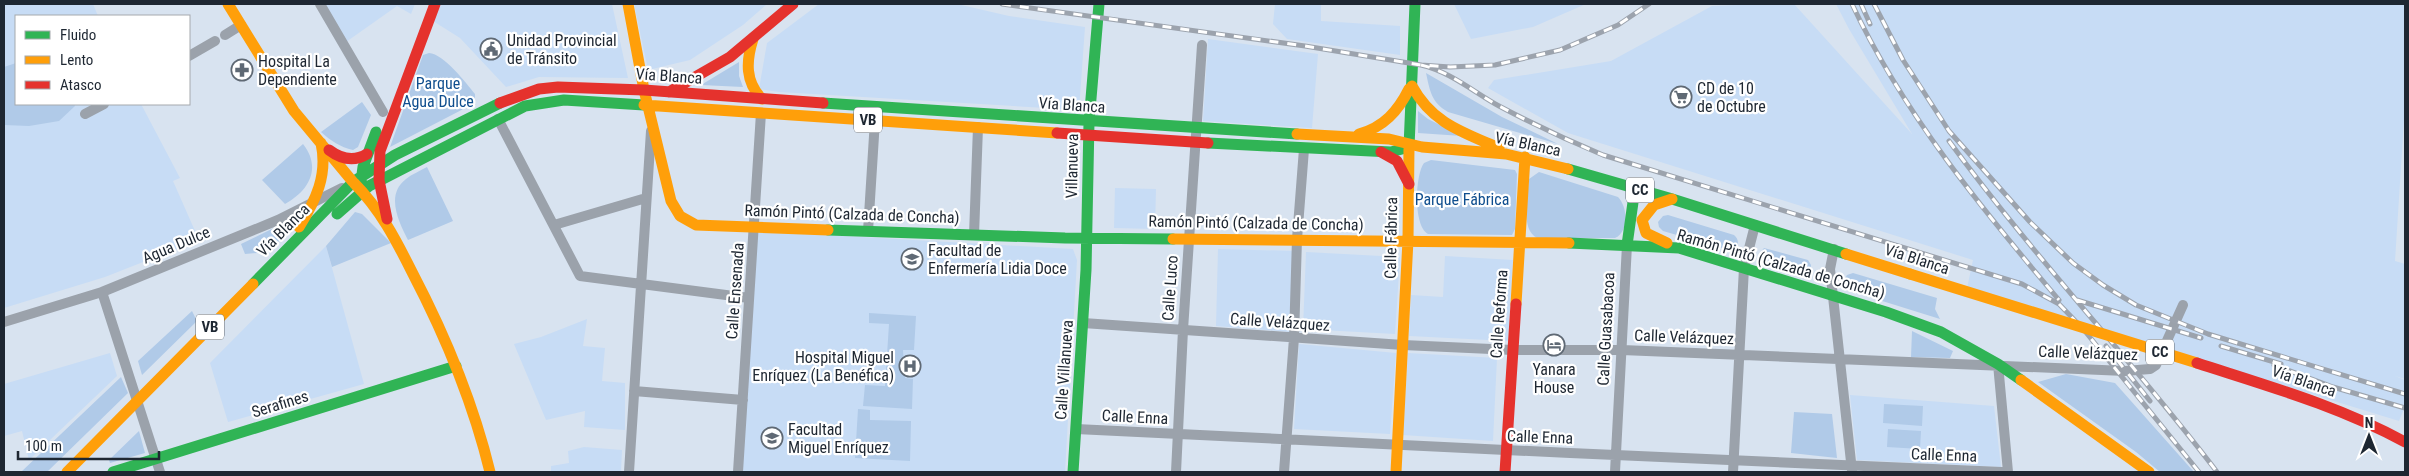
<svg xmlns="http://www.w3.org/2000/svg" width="2409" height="476" font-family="'Roboto Condensed',sans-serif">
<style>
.built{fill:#c7dcf5}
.green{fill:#b0cae8}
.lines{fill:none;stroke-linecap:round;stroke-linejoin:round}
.street{stroke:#9ba2ab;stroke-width:10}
.fast{stroke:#30b455;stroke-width:11}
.slow{stroke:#ff9f0a;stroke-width:11}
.jam{stroke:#e5322d;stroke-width:11}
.rail-casing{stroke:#9ca3ad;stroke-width:5}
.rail{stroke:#fff;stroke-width:3;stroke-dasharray:9;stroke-linecap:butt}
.slow-bridge{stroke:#ff9f0a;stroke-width:11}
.jam-bridge{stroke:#e5322d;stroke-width:11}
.labels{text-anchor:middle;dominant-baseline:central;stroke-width:4.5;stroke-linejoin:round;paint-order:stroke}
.shield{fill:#fff;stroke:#626870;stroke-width:1}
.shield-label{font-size:15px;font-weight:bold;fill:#1e2732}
.poi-label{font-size:16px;fill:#1e2732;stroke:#fff;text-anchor:start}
.street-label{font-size:16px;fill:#1e2732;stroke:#fff}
.park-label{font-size:16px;fill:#0f4e8e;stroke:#fff}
</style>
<rect width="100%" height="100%" fill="#d8e3f0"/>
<path class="built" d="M 4,4 L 93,4 L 98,16 L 16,16 L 16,104 L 141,104 L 180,178 L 173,181 L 199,240 L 105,277 L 4,308 Z
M 325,4 L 415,4 L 411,14 L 397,6 L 346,42 Z
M 440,4 L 612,4 L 628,78 L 539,77 L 506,87 L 460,38 L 433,21 Z
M 634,4 L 767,4 L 743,25 L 690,60 L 648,70 Z
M 819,4 L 957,4 L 1009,16 L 1085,27 L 1079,110 L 779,92 L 759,89 L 767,43 Z
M 1275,4 L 1321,4 L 1321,21 L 1400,26 L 1400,55 L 1287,39 L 1273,24 Z
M 1454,4 L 1586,4 L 1533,27 L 1471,39 Z
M 1762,4 L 1794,4 L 1912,134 L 1849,29 L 1836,4 L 2405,4 L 2405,104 L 2395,261 L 2405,264 L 2405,379 L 2395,376 L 2405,380 L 2405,406 L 2399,421 L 1967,288 L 1973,260 L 1568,133 L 1488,88 L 1494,80 L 1611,61 L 1712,6 Z
M 1208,39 L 1318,54 L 1312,128 L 1203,121 Z
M 1115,188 L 1156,189 L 1155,229 L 1114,228 Z
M 756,231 L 1073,249 L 1077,260 L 1065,472 L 742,472 Z
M 326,246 L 364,384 L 228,422 L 210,363 Z
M 1218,249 L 1295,251 L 1291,332 L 1216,326 Z
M 1306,252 L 1400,257 L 1395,334 L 1303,329 Z
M 1445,256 L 1513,260 L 1508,341 L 1409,336 L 1411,295 L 1443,297 Z
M 587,319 L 583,346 L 605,348 L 602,381 L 625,383 L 625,430 L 584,427 L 585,411 L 546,420 L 514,344 L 541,337 Z
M 1299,344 L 1396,353 L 1390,434 L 1294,429 Z
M 110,353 L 117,376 L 29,460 L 22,431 L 4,436 L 4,384 Z
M 1408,353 L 1497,358 L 1493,441 L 1403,435 Z
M 1850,395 L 1994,406 L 2001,467 L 1857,460 Z
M 584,447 L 622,450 L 621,472 L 551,472 L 551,466 L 569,463 L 568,451 Z"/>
<path class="green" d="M 429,53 C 444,54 466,83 475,94 L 475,103 L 390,147 L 423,55 Z
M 739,62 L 739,76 L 743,87 L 701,85 Z
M 16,63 L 16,104 L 74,104 L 75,106 L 59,121 L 29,126 L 4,125 L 4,67 Z
M 1426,73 L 1502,117 L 1558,144 L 1448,112 C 1431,102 1430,91 1426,73 Z
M 362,102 L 371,115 L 358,147 L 353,150 C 340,147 331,141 321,132 Z
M 1418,111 L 1428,119 L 1462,136 L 1418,133 Z
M 303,144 C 322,168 309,191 285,204 L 262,180 Z
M 1431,160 L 1515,170 L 1517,174 L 1515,229 L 1512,235 L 1428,234 C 1413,226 1415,175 1424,163 Z
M 427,167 L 453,221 L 408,240 C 399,222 385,195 406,179 C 412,174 420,171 427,167 Z
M 1539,172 L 1618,197 C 1628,207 1629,232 1615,238 L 1537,238 C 1520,229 1528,196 1529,179 Z
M 355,212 L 362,214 L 391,243 L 332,267 L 326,246 Z
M 1668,215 L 1734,235 C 1741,241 1738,249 1729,250 L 1663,231 L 1659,227 L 1658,222 L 1663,216 Z
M 284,223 L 287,223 L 290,229 L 269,252 L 245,254 L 241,244 Z
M 1764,248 L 1808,260 L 1811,265 L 1810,271 L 1802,276 L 1764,265 L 1758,256 Z
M 1853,273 L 1937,298 L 1935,309 L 1940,319 L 1847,290 L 1844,280 L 1847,275 Z
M 192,311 L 197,321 L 142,375 L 138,361 Z
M 869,313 L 916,316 L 914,350 L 903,350 L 905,378 L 913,379 L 912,409 L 863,406 L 865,385 L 885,386 L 889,324 L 869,323 Z
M 1912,331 L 1953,351 L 1950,358 L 1911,357 Z
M 2066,374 L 2115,383 L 2194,472 L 2160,472 L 2136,452 L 2038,382 Z
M 121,377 L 128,393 L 47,472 L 21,472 Z
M 1884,404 L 1923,406 L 1922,426 L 1883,423 Z
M 858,409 L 870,410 L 870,420 L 911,421 L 910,461 L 855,458 Z
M 1794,412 L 1832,414 L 1837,458 L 1791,453 Z
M 1888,429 L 1921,431 L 1920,449 L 1887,447 Z
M 139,431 L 145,453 L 110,463 L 109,460 Z"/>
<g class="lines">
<path class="street" d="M 320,4 L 383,112
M 225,35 L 241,25
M 189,56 L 215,41
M 85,114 L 104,104
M 498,119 L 580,276 L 749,298
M 554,225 L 646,198
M 868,231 L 875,120
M 974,235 L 978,127
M 1834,249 L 1830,269 L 1852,471
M 102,292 L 160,472
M 4,322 L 102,292 L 278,220 L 342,188
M 1083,323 L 1403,345 L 1513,350 L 1622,350 L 2125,371 L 2150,369 L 2156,365 L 2183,305
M 1998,364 L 2008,472
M 634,391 L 743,400
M 1076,429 C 1385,445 1693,459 2002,472
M 629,472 L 651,131
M 738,472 L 761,113
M 1176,472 L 1183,330 L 1202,45
M 1284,472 L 1294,338 L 1297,239 L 1304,149
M 1615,472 L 1627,245
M 1733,472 L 1744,268 L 1755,225"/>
<path class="fast" d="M 823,103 L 1297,134
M 1208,143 L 1391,152 L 1409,147
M 1409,147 L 1415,4
M 1568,169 L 1669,198 L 1846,254
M 361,182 L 363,167 L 376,132
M 337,214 L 369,186 L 525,106 L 564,100 L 644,105
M 828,230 L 1065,238 L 1173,239
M 1569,243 L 1679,248 L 1886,312 L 1941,332 L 1998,364 L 2021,380
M 1627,245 L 1635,188
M 253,284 L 353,182 L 395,155 L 500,103
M 113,472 L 456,366
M 1073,472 L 1086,270 L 1089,122 L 1099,4"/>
<path class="slow" d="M 228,4 L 294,111 L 353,182
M 628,4 L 644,90 L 671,201 L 680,216 L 696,225 L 828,230
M 753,39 C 746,61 745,82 762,99
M 1412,86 C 1432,123 1462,132 1499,148
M 644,105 L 1057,133
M 1297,134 L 1389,139 L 1422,147 L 1506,154 L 1568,169
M 1359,134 C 1384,127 1398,111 1409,89
M 354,183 C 380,209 396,240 412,272 C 446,337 473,402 490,472
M 299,227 C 316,200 328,175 321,143
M 1173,239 L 1569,243
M 1667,243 L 1646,233 L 1642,220 L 1654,205 L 1672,199
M 1846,254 L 1910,274
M 1516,304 L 1525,157
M 2021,380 L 2149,472
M 67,472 L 253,284
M 1396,472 L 1408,240 L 1409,147"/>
<path class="jam" d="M 669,92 L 730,57 L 793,4
M 500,103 L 539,89 L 558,87 L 644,90 L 823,103
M 1057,133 L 1208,143
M 329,150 C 341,159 354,162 367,154
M 1381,152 L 1397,161 L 1409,184
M 387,219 L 379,180 L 380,151 L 435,4
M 1505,472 L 1516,304"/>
<g class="rail-casing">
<path id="rail" d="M 1002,4 L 1305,46 L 1421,65 L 1450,67 L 1495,65 L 1560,50 L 1618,25 L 1649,4
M 1852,4 C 1903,113 1982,209 2059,300
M 1861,4 L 1870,24
M 1874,4 L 1903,60 L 1949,131 L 2030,222 L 2073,263 L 2103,285 L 2136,305 L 2208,334 L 2405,394
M 1421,65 C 1451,72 1472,91 1499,106 C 1533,124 1567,140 1603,155 L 2022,284 L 2059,304 L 2084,330
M 1949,141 C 2033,256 2131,359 2217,472
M 2077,300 L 2201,338
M 2080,325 L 2199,472
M 2106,346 L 2150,401
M 2221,346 L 2281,364
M 2274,365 L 2333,387 L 2405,408"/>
</g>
<use href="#rail" class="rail"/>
<path class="slow-bridge" d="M 1910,274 L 2197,363"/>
<path class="jam-bridge" d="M 2197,363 C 2268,386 2339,406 2405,442"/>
</g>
<defs>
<g id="civic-ring" transform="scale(1.125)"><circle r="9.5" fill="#fff" stroke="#5f6974" stroke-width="1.5"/><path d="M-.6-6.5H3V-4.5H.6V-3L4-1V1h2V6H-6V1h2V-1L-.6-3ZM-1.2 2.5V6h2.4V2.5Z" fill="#5f6974"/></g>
<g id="pharmacy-ring" transform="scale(1.125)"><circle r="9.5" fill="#fff" stroke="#5f6974" stroke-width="1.5"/><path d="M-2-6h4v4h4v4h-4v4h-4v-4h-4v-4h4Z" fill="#5f6974"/></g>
<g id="supermarket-ring" transform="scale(1.125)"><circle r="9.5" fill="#fff" stroke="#5f6974" stroke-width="1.5"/><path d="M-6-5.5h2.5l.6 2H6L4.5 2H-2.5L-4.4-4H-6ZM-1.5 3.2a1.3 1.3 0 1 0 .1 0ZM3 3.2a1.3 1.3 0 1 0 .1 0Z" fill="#5f6974"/></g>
<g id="university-ring" transform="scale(1.125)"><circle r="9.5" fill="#fff" stroke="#5f6974" stroke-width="1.5"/><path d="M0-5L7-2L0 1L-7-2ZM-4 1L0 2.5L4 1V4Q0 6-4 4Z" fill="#5f6974"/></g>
<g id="hotel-ring" transform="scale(1.125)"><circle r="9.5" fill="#fff" stroke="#5f6974" stroke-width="1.5"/><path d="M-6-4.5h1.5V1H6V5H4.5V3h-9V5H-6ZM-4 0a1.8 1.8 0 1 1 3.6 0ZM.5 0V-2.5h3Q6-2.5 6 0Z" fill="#5f6974"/></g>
<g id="hospital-ring" transform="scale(1.125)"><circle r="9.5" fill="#fff" stroke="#5f6974" stroke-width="1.5"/><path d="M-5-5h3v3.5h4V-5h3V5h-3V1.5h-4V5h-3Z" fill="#5f6974"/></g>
</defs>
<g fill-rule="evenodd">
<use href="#civic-ring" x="491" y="49"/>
<use href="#pharmacy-ring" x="242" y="70"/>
<use href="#supermarket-ring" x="1681" y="97"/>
<use href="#university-ring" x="912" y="259"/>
<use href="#hotel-ring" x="1554" y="345"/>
<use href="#hospital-ring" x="910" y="366"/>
<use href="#university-ring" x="772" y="438"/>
</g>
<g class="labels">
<g class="shield">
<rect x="854" y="107.5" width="28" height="25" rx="4"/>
<rect x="1626" y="177.5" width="28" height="25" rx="4"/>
<rect x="196" y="314.5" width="28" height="25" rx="4"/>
<rect x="2146" y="339.5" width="28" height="25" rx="4"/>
</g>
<g class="shield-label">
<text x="868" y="120">VB</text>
<text x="1640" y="190">CC</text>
<text x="210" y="327">VB</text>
<text x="2160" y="352">CC</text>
</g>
<g class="poi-label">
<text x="507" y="40">Unidad Provincial<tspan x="507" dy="18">de Tránsito</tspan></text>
<text x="258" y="61">Hospital La<tspan x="258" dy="18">Dependiente</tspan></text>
<text x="1697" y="88">CD de 10<tspan x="1697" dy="18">de Octubre</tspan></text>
<text x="928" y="250">Facultad de<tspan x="928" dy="18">Enfermería Lidia Doce</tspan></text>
<text x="894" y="357" text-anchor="end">Hospital Miguel<tspan x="894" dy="18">Enríquez (La Benéfica)</tspan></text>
<text x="1554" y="369" text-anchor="middle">Yanara<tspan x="1554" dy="18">House</tspan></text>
<text x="788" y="429">Facultad<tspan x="788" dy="18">Miguel Enríquez</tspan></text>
</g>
<g class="street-label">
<text transform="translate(669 76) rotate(4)">Vía Blanca</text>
<text transform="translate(1072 105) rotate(4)">Vía Blanca</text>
<text transform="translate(1528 144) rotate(12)">Vía Blanca</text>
<text transform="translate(1072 166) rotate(-89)">Villanueva</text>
<text transform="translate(852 214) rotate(2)">Ramón Pintó (Calzada de Concha)</text>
<text transform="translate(1256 223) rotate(1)">Ramón Pintó (Calzada de Concha)</text>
<text transform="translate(283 230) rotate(-45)">Vía Blanca</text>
<text transform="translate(1391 238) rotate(-89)">Calle Fábrica</text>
<text transform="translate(176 245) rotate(-23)">Agua Dulce</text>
<text transform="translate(1917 259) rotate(18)">Vía Blanca</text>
<text transform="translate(1781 264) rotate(16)">Ramón Pintó (Calzada de Concha)</text>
<text transform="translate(1170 288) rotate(-86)">Calle Luco</text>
<text transform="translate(735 291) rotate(-86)">Calle Ensenada</text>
<text transform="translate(1499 314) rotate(-86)">Calle Reforma</text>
<text transform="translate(1280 322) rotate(4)">Calle Velázquez</text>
<text transform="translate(1606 329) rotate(-87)">Calle Guasabacoa</text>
<text transform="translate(1684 337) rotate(2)">Calle Velázquez</text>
<text transform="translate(2088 353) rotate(2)">Calle Velázquez</text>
<text transform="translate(1064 370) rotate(-86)">Calle Villanueva</text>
<text transform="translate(2304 381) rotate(19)">Vía Blanca</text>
<text transform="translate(280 404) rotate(-17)">Serafines</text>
<text transform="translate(1135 417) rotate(3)">Calle Enna</text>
<text transform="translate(1540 437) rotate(2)">Calle Enna</text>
<text transform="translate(1944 455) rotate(2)">Calle Enna</text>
</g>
<g class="park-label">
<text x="438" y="83">Parque<tspan x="438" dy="18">Agua Dulce</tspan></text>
<text x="1462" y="199">Parque Fábrica</text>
</g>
</g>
<rect width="2409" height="476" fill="none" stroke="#1e2732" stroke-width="10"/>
<rect x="15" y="15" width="175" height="90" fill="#ffffff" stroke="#a5a9ad"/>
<rect x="25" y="31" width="25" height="8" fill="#30b455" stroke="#a5a9ad"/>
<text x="60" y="40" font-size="15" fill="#1e2732">Fluido</text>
<rect x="25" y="56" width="25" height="8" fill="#ff9f0a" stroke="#a5a9ad"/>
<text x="60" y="65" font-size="15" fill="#1e2732">Lento</text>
<rect x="25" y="81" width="25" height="8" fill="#e5322d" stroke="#a5a9ad"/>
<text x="60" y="90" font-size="15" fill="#1e2732">Atasco</text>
<g transform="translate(2369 436)" stroke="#ffffff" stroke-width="4" paint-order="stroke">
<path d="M0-4L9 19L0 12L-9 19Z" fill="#1e2732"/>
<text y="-8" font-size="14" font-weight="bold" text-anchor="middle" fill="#1e2732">N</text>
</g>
<path d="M18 451v8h141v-8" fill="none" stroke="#1e2732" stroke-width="2.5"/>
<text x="25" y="451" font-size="15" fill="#1e2732" stroke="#ffffff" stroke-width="4" paint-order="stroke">100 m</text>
</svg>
